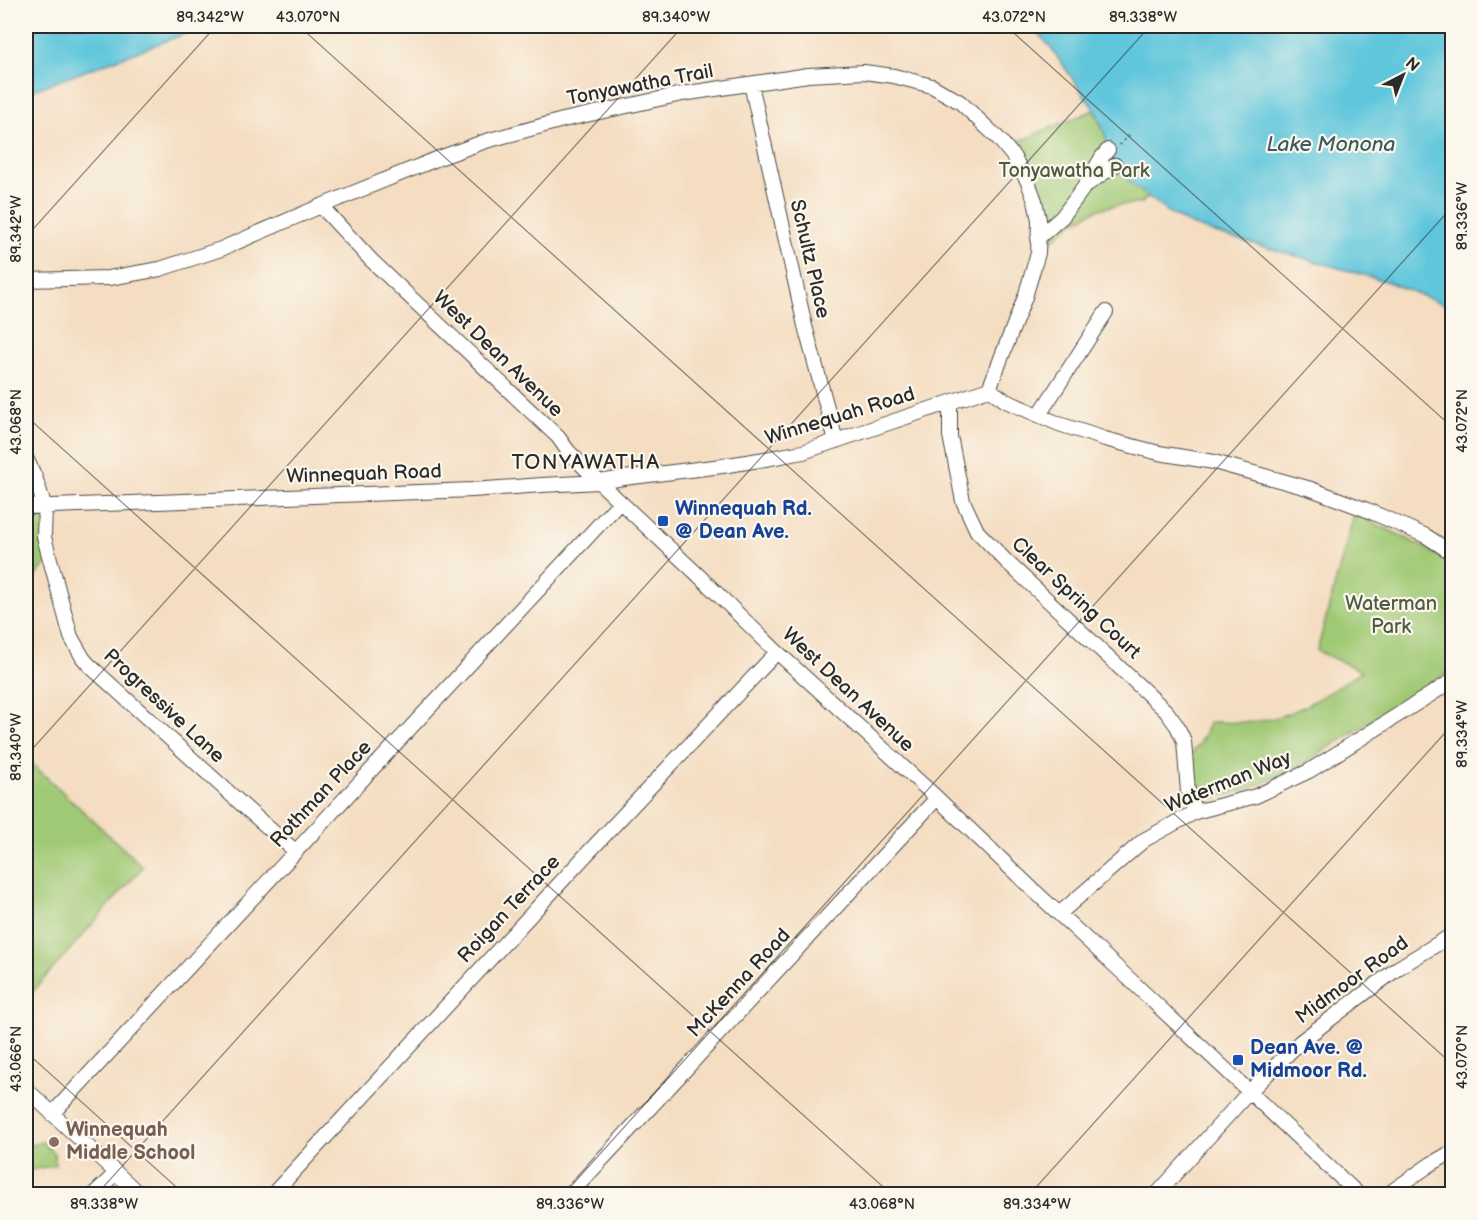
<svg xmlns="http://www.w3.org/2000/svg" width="1478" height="1220" font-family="'Balsamiq Sans',sans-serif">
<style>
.green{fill:#a0c975;stroke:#667a50;stroke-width:1.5}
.water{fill:#5fc6dc;stroke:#457884;stroke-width:1.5}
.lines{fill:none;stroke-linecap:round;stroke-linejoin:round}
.minor-casing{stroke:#494642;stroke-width:16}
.path{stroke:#494642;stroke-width:2;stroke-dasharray:1.5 4.5;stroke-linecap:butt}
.minor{stroke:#fff;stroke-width:14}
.ticks{fill:none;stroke:#2b2b2b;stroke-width:1.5;stroke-opacity:0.45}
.transit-dot{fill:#1a4fb4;stroke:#fbf7ec;stroke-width:2}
.education-dot{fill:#8d6e63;stroke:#fbf7ec;stroke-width:2}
.labels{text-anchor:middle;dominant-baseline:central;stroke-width:4.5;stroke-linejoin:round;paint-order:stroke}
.street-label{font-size:20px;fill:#2b2b2b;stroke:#fbf7ec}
.park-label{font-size:20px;fill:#4e5a41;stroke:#fbf7ec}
.transit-label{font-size:20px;font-weight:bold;fill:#164399;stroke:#fbf7ec;text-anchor:start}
.education-label{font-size:20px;font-weight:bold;fill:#785e54;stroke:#fbf7ec;text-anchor:start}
.water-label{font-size:21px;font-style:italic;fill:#3b5a60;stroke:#fbf7ec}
.neighbourhood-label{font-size:21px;letter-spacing:1.5px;fill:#2b2b2b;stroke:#fbf7ec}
.neatline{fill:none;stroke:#2b2b2b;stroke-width:2}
.ticks-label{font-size:15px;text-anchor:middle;fill:#2b2b2b}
</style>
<rect width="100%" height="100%" fill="#fbf7ec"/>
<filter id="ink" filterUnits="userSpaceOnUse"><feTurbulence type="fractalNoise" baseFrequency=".0167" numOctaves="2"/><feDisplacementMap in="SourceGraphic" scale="12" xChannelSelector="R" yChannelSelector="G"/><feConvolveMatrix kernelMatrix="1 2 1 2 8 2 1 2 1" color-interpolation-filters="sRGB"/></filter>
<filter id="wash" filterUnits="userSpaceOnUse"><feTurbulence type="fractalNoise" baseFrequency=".008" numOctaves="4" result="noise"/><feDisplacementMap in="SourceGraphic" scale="24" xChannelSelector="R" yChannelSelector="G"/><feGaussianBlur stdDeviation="1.35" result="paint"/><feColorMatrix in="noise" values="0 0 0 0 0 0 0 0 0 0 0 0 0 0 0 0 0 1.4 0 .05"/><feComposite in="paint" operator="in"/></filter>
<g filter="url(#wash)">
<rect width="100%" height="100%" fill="#f4ddc1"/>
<path class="green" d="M 1094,110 L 1105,134 L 1109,154 L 1115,165 L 1120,172 L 1148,196 L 1142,203 C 1130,205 1119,204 1108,207 C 1085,211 1064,229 1048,245 C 1048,232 1049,220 1046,207 C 1042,183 1027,163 1014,143 Z
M 26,507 L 45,507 L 50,560 L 26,586 Z
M 1354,514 C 1388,529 1420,544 1452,564 L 1452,670 L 1306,762 L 1277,777 L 1245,790 L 1213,798 L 1200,795 L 1196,791 L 1191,761 L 1193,752 L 1202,739 L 1210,722 C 1222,722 1235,723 1248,722 C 1292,720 1326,694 1362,671 L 1317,651 Z
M 26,758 L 143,867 L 26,999 Z
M 43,1142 L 54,1153 L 56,1165 L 26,1171 L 26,1146 Z"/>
<path class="water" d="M 26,26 L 206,26 L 26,93 Z
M 1032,26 L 1452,26 L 1452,308 L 1388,282 L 1208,231 L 1187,223 L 1171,214 L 1132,184 L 1120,172 L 1109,154 L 1105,134 L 1096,112 L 1051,48 Z"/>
</g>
<g filter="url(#ink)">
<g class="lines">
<g class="minor-casing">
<path id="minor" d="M 751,84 L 805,326 L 836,441
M 1087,182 L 1102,157 L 1108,150
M 321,206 L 371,260 L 558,437 L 568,451 L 599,482 L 696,573 L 777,652 L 937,798 L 1029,886 L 1124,974 L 1358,1194
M 1038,238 L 1062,217 L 1085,186 L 1115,165
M 26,280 L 109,278 L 160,269 L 221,249 L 321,206 L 439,158 L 486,141 L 563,120 L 682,94 L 808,75 L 864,72 L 894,76 L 932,86 L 960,102 L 998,138 L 1013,156 L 1028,182 L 1035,201 L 1039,220 L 1038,253 L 1025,297 L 989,389
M 950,403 L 950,436 L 963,501 L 977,531 L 1006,561 L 1166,711 L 1177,726 L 1184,741 L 1188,792 L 1195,812
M 1039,415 L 1106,312
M 26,458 L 35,477 L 45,507 L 44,537 L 71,637 L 83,658 L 89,665 L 248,810 L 295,851
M 26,507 L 472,490 L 542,485 L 599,482 L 624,478 L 722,466 L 765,459 L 803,452 L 989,389 L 1006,401 L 1059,424 L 1105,439 L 1159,453 L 1214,462 L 1311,489 L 1367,510 L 1426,536 L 1452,553
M 1059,914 L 1144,840 L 1195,812 L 1256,796 L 1309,771 L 1452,681
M 26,1089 L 139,1194
M 52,1114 L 620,502
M 94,1194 L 116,1173
M 273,1194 L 585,856 L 777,652
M 570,1194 L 937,798
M 1157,1194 L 1249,1092 L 1300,1042 L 1398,968 L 1452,935
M 1388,1194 L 1431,1164 L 1452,1152"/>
</g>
<path class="path" d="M 1120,145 L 1130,134"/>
<use href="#minor" class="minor"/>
</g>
</g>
<path class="ticks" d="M 299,26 L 1452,1064M 1006,26 L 1452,427M 26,237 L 216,26M 26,416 L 891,1194M 26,756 L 683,26M 26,1052 L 184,1194M 97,1194 L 1150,26M 564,1194 L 1452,207M 1030,1194 L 1452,725"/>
<g class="transit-dot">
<rect x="657" y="515" width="12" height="12" rx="3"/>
<rect x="1232" y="1054" width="12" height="12" rx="3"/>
</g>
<circle class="education-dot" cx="54" cy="1142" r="6"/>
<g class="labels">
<g class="street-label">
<text transform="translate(640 85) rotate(-11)">Tonyawatha Trail</text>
<text transform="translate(810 259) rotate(77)">Schultz Place</text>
<text transform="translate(498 354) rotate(44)">West Dean Avenue</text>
<text transform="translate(840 416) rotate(-17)">Winnequah Road</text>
<text transform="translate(364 474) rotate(-2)">Winnequah Road</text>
<text transform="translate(1076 598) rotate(43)">Clear Spring Court</text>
<text transform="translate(848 690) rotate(43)">West Dean Avenue</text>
<text transform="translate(164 706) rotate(43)">Progressive Lane</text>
<text transform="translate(1228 782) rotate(-22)">Waterman Way</text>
<text transform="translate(321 794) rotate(-47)">Rothman Place</text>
<text transform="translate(509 909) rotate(-47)">Roigan Terrace</text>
<text transform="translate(1352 980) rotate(-36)">Midmoor Road</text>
<text transform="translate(739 983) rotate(-47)">McKenna Road</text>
</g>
<g class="park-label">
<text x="1074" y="171">Tonyawatha Park</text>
<text x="1391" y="604">Waterman<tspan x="1391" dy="23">Park</tspan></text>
</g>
<g class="transit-label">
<text x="675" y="509">Winnequah Rd.<tspan x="675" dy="23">@ Dean Ave.</tspan></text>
<text x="1250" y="1048">Dean Ave. @<tspan x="1250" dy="23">Midmoor Rd.</tspan></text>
</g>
<g class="education-label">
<text x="66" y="1130">Winnequah<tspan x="66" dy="23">Middle School</tspan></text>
</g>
<g class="water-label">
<text x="1331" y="144">Lake Monona</text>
</g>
<g class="neighbourhood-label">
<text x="586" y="462">TONYAWATHA</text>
</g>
</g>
<rect width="1478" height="1220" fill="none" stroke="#fbf7ec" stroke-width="66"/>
<g transform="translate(1403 75) rotate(42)" stroke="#fbf7ec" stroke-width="4.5" paint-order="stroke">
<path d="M0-4.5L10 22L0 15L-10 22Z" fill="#2b2b2b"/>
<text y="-9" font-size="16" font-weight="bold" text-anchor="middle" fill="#2b2b2b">N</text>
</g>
<rect x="33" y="33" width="1412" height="1154" class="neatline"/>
<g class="ticks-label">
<text x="210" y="22">89.342°W</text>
<text x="308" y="22">43.070°N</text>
<text x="676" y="22">89.340°W</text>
<text x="1014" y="22">43.072°N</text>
<text x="1143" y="22">89.338°W</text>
<text transform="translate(1462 216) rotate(-90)" y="5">89.336°W</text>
<text transform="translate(16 229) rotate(-90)" y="5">89.342°W</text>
<text transform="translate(1462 421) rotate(-90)" y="5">43.072°N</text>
<text transform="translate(16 422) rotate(-90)" y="5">43.068°N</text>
<text transform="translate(1462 734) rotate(-90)" y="5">89.334°W</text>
<text transform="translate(16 747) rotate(-90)" y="5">89.340°W</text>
<text transform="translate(1462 1057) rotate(-90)" y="5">43.070°N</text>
<text transform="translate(16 1059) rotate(-90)" y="5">43.066°N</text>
<text x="104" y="1209">89.338°W</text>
<text x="570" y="1209">89.336°W</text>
<text x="882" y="1209">43.068°N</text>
<text x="1037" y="1209">89.334°W</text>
</g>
</svg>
